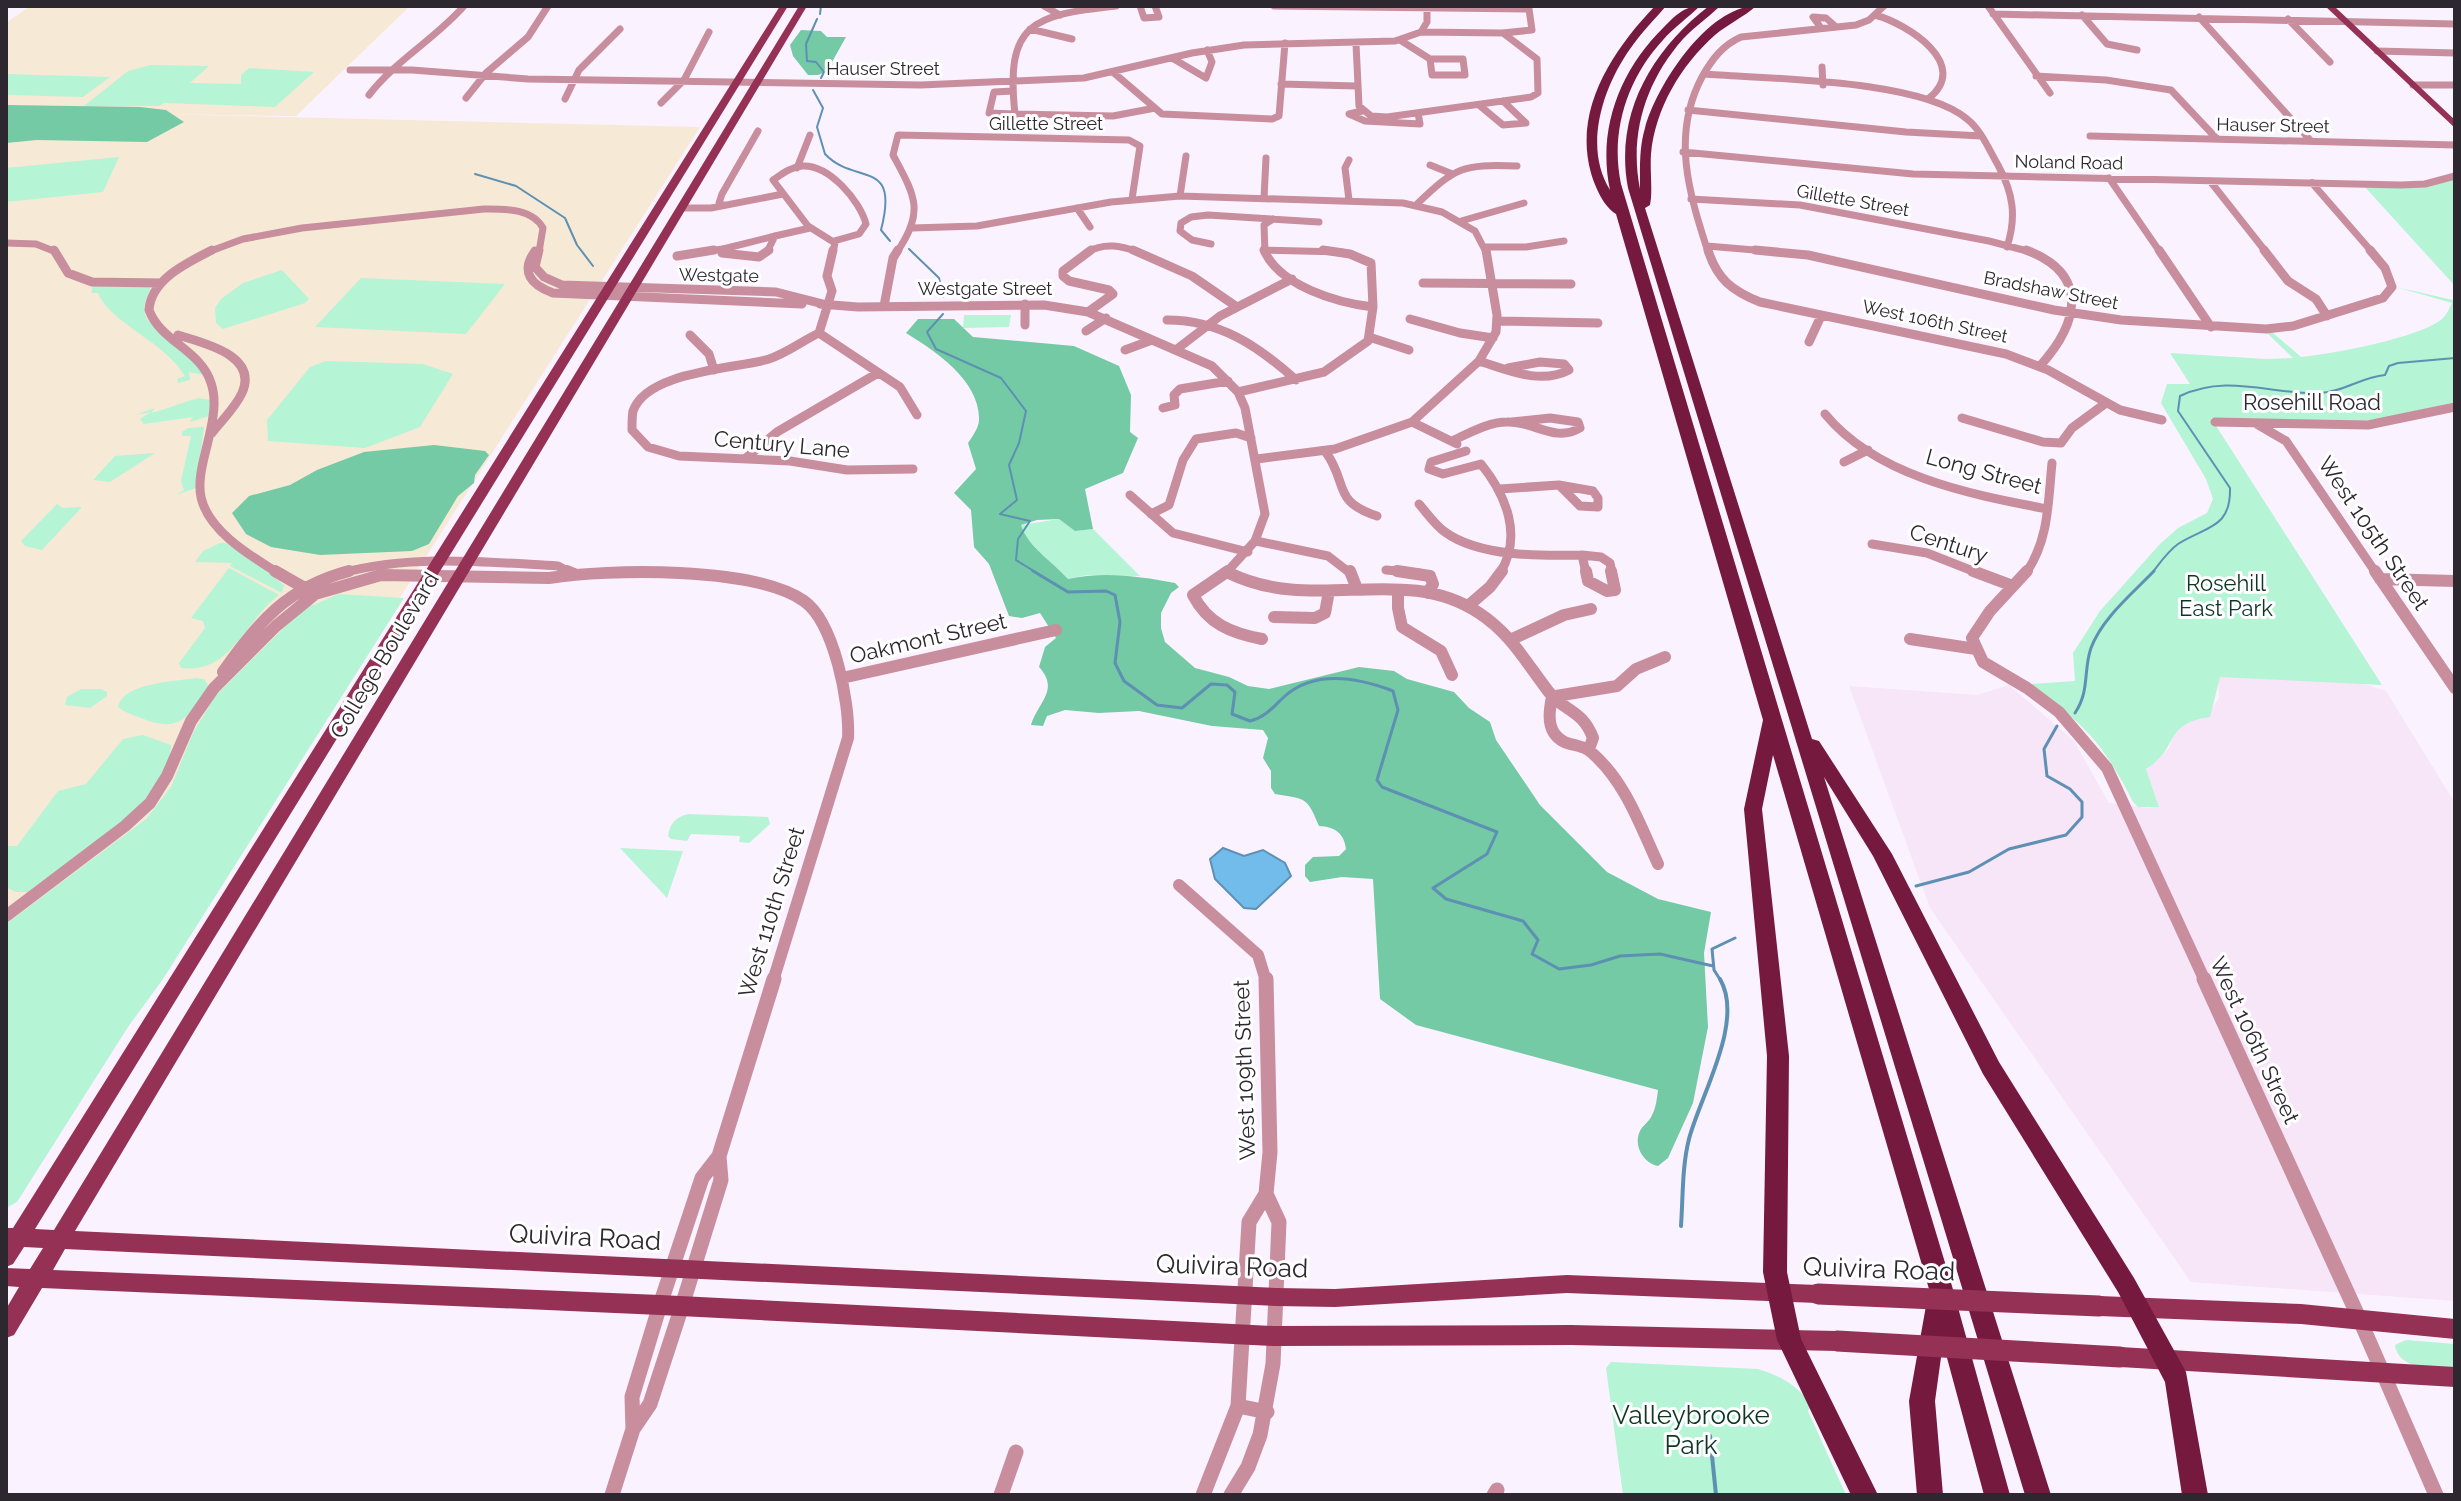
<svg xmlns="http://www.w3.org/2000/svg" width="2461" height="1501" font-family="Raleway,sans-serif">
<style>
.education{fill:#f6ead6}
.medical{fill:#f6e6f8}
.green{fill:#b5f4d5}
.forest{fill:#73caa4}
.water{fill:#72bcec;stroke:#5d90b3;stroke-width:2}
.lines{fill:none;stroke-linecap:round;stroke-linejoin:round}
.stream-far2{stroke:#5d90b3;stroke-width:2}
.stream-far1{stroke:#5d90b3;stroke-width:3}
.stream{stroke:#5d90b3;stroke-width:4}
.minor-far3{stroke:#c88e9d;stroke-width:7}
.minor-far2{stroke:#c88e9d;stroke-width:9}
.minor-far1{stroke:#c88e9d;stroke-width:12}
.minor{stroke:#c88e9d;stroke-width:15}
.major{fill:#953155;fill-rule:evenodd}
.highway{fill:#76193e;fill-rule:evenodd}
.major-bridge{stroke:#953155;stroke-width:21}
.labels{text-anchor:middle;dominant-baseline:central;stroke-width:6;stroke-linejoin:round;paint-order:stroke}
.far-street-label{font-size:18px;fill:#2d282f;stroke:#fff}
.street-label{font-size:22px;fill:#2d282f;stroke:#fff}
.park-label{font-size:22px;fill:#0e3526;stroke:#fff}
.near-street-label{font-size:26px;fill:#2d282f;stroke:#fff}
.near-park-label{font-size:26px;fill:#0e3526;stroke:#fff}
</style>
<rect width="100%" height="100%" fill="#fbf2ff"/>
<path class="education" d="M 30,6 L 410,6 L 296,116 L 157,114 L 700,127 L 15,1201 L 6,1207 L 6,23 Z"/>
<path class="medical" d="M 2218,676 L 2360,683 L 2386,691 L 2455,803 L 2455,1301 L 2191,1282 L 1930,908 L 1849,686 L 1977,695 L 2009,685 L 2074,741 L 2109,803 L 2149,808 L 2159,806 L 2146,770 L 2169,748 L 2174,731 L 2188,720 L 2202,719 L 2210,712 L 2219,698 Z"/>
<path class="green" d="M 151,65 L 209,66 L 190,83 L 241,84 L 241,75 L 249,68 L 314,72 L 275,107 L 164,103 L 160,106 L 84,106 L 128,71 Z
M 6,74 L 110,77 L 83,97 L 6,95 Z
M 119,157 L 103,192 L 6,202 L 6,168 Z
M 2455,178 L 2455,286 L 2364,186 Z
M 282,270 L 309,299 L 305,303 L 223,329 L 216,323 L 215,308 L 221,299 L 243,283 Z
M 361,278 L 505,284 L 466,334 L 315,327 Z
M 93,285 L 152,286 C 131,324 157,324 179,345 C 188,353 196,365 204,375 L 189,372 L 190,380 L 178,383 L 177,379 L 185,376 C 164,341 110,323 98,293 L 91,293 Z
M 2396,287 L 2453,300 L 2455,298 L 2455,402 L 2385,418 L 2355,422 L 2211,418 L 2382,685 L 2220,677 L 2210,717 C 2162,724 2181,747 2146,769 L 2159,807 L 2138,807 L 2133,802 C 2103,742 2083,724 2031,684 L 2075,681 L 2073,653 L 2100,611 L 2160,544 L 2178,528 L 2207,513 L 2213,499 L 2206,479 L 2161,403 L 2167,384 L 2190,384 L 2170,353 L 2266,359 L 2293,358 L 2266,332 L 2272,332 L 2301,357 C 2332,354 2419,338 2442,319 C 2447,315 2449,308 2452,303 Z
M 964,315 L 1011,315 L 1009,327 L 963,328 Z
M 326,361 L 423,364 L 453,374 L 420,427 L 365,448 L 268,441 L 267,420 L 310,367 Z
M 199,398 L 210,400 L 209,416 L 190,422 L 193,417 L 144,424 L 140,419 L 151,412 L 135,415 L 155,408 L 151,413 C 169,409 182,402 199,398 Z
M 204,427 L 196,488 L 176,495 L 184,490 L 181,481 L 191,436 L 182,436 L 182,432 L 188,428 Z
M 155,453 L 110,482 L 93,480 L 115,456 Z
M 57,504 L 63,508 L 82,507 L 42,550 L 25,546 L 21,541 Z
M 1059,519 L 1075,531 L 1093,529 L 1140,576 L 1087,575 L 1068,579 C 1052,561 1028,547 1021,525 Z
M 220,543 C 243,542 269,575 284,585 L 282,593 L 230,566 L 232,563 L 195,562 L 203,551 Z
M 229,568 L 279,595 C 245,620 232,674 181,668 L 179,663 L 205,628 L 203,621 L 191,618 Z
M 338,594 L 404,598 L 163,979 L 128,1027 L 17,1202 L 6,1208 L 6,924 L 146,819 L 171,787 L 193,733 L 216,695 L 308,604 L 314,605 Z
M 195,678 L 204,679 L 209,687 C 187,717 181,734 141,718 C 133,715 124,712 118,707 C 124,682 174,682 195,678 Z
M 81,689 L 101,689 L 107,692 L 107,696 L 90,708 L 65,705 L 67,697 Z
M 143,735 L 171,745 C 170,803 70,860 28,892 L 16,892 L 6,887 L 6,846 L 17,846 L 58,791 L 86,784 L 123,739 Z
M 688,814 L 768,817 L 770,824 L 749,843 L 739,842 L 740,836 L 691,834 L 687,841 L 671,839 L 668,836 C 670,823 676,817 688,814 Z
M 620,848 L 683,851 L 667,898 Z
M 2406,1340 L 2455,1344 L 2455,1367 C 2436,1370 2398,1370 2395,1345 Z
M 1611,1362 L 1758,1369 C 1781,1376 1797,1385 1811,1405 L 1808,1411 L 1846,1495 L 1623,1495 L 1606,1368 Z"/>
<path class="forest" d="M 801,30 L 821,31 L 827,37 L 846,37 L 832,62 L 833,69 L 818,75 L 808,75 L 793,56 L 790,45 Z
M 6,105 L 140,107 L 166,110 L 184,122 L 147,142 L 37,140 L 6,143 Z
M 918,319 L 954,319 L 973,337 L 1074,346 L 1119,366 L 1131,395 L 1130,432 L 1138,438 L 1123,473 L 1085,489 L 1093,529 L 1075,531 L 1059,519 L 1037,520 L 1021,525 C 1028,547 1052,561 1068,579 C 1103,571 1140,576 1175,583 L 1179,587 L 1171,593 L 1161,613 L 1161,628 L 1165,642 L 1195,668 L 1229,677 L 1248,686 L 1269,689 L 1359,667 L 1394,671 L 1407,679 L 1454,692 L 1469,708 L 1490,722 L 1496,740 L 1540,805 L 1607,872 L 1658,899 L 1711,912 L 1704,953 L 1708,1027 L 1693,1103 L 1668,1158 L 1658,1166 C 1643,1163 1633,1145 1640,1131 C 1643,1125 1650,1121 1652,1115 C 1656,1108 1657,1098 1658,1090 L 1416,1025 L 1380,999 L 1373,879 L 1342,877 L 1310,882 L 1305,876 L 1305,865 L 1313,857 L 1339,856 L 1346,849 C 1344,833 1335,827 1319,826 C 1307,798 1308,799 1275,794 L 1271,788 L 1271,771 L 1263,758 L 1268,738 L 1263,730 L 1212,726 L 1139,711 L 1099,713 L 1065,710 L 1047,716 L 1043,726 L 1031,725 C 1038,702 1060,690 1039,667 L 1045,647 L 1056,638 L 1040,613 L 1022,618 L 1009,616 L 989,564 L 974,547 L 971,510 L 954,493 L 976,469 L 968,443 C 972,437 978,429 979,421 C 981,381 935,351 906,333 Z
M 434,445 L 485,451 L 489,455 L 475,475 L 474,483 L 458,496 L 429,544 L 412,551 L 320,555 L 271,547 L 246,534 L 232,513 L 249,496 L 290,485 L 317,470 L 364,452 Z"/>
<path class="water" d="M 1223,848 L 1244,856 L 1263,850 L 1285,863 L 1291,876 L 1256,909 L 1244,908 L 1215,879 L 1210,859 Z"/>
<g class="lines">
<path class="stream-far2" d="M 820,14 L 821,6
M 817,19 L 806,44 L 807,61 L 816,62 L 824,72 L 821,78
M 813,90 L 823,108 L 817,127 L 825,154 C 855,186 900,157 881,230 L 890,241
M 475,174 L 516,186 L 565,218 L 577,245 L 593,266
M 909,249 L 939,278 L 943,297
M 943,314 L 927,332 L 936,349 L 1001,378 L 1026,411 L 1019,443 L 1009,465 L 1017,500 L 1000,514 L 1030,521 L 1018,539 L 1016,560 L 1037,573
M 2152,573 C 2160,563 2167,552 2178,544 C 2206,526 2231,529 2230,488 L 2178,411 L 2180,396 C 2228,373 2271,395 2320,393 C 2344,392 2361,377 2385,375 L 2389,366 L 2398,363 L 2455,358"/>
<path class="stream-far1" d="M 1033,571 L 1068,592 L 1106,591 L 1115,595 L 1120,622 L 1115,663 L 1124,681 L 1157,705 L 1182,708 L 1211,684 L 1227,685 L 1235,692 L 1232,714 L 1250,721 C 1266,717 1274,706 1285,696 C 1316,669 1359,678 1393,691 L 1398,710 L 1377,780 L 1382,787 L 1497,832 L 1487,854 L 1433,888 L 1446,899 L 1523,921 L 1538,940 L 1532,954 L 1559,969 L 1591,965 L 1620,956 L 1660,954 L 1713,966
M 2075,713 C 2090,691 2083,671 2091,648 C 2102,618 2133,593 2154,571
M 1916,886 L 1969,872 L 2009,849 L 2066,835 L 2082,817 L 2082,802 L 2070,789 L 2047,776 L 2044,749 L 2057,726
M 1721,981 L 1714,970 L 1712,949 L 1735,938"/>
<path class="stream" d="M 1681,1226 C 1683,1198 1682,1166 1689,1139 C 1700,1096 1745,1022 1720,979
M 1710,1436 L 1716,1495"/>
<path class="minor-far3" d="M 1044,6 L 1060,15
M 1116,6 C 1032,15 1005,23 1015,114 L 1113,116 L 1155,108
M 1140,6 L 1144,18 L 1159,17 L 1155,6
M 1274,6 L 1529,9 L 1532,30 L 1503,33 L 1421,32
M 1988,6 L 2050,93
M 1993,14 L 2455,24
M 1875,15 C 1908,24 1972,65 1928,99
M 2082,15 L 2107,44 L 2137,50
M 2199,17 L 2311,141
M 2288,19 L 2330,62
M 1821,28 L 1813,17 L 1826,18 L 1835,26
M 1030,29 L 1072,39
M 1400,40 L 1430,59
M 1356,44 L 1359,106 L 1371,116 L 1387,117 L 1531,97 L 1538,93 L 1537,59 L 1503,33
M 2377,51 L 2455,53
M 1172,58 L 1206,78 L 1212,62 L 1207,50
M 1430,59 L 1463,59 L 1465,75 L 1432,75 Z
M 1822,67 L 1823,85
M 350,70 L 412,70 L 528,79 L 921,85 L 1084,78 L 1192,53 L 1244,45 L 1395,41 L 1421,32 L 1427,22 L 1427,6
M 1114,73 L 1162,114 L 1272,119 L 1279,116 L 1285,43
M 1704,74 C 1768,79 1920,79 1967,119 C 1982,131 1989,150 1998,165 C 2013,193 2017,216 2007,247
M 2036,76 L 2106,80 L 2171,90 L 2217,139
M 1281,84 L 1356,86
M 2413,85 L 2455,85
M 1013,91 L 994,92 L 989,113 L 1015,114
M 369,95 C 396,60 435,39 464,6
M 466,98 L 486,73 L 528,37 L 548,6
M 565,99 L 579,70 L 620,29
M 661,103 L 684,80 L 709,32
M 1479,105 L 1503,125 L 1526,123 L 1503,101
M 1688,110 L 1906,132 L 1981,136
M 1362,111 L 1349,114 L 1365,121 L 1420,124 L 1418,113
M 2090,136 L 2455,145
M 1683,152 L 1913,174 L 2401,185 L 2425,184 L 2455,176
M 1349,160 L 1345,168 L 1349,200
M 1430,165 L 1450,173
M 797,168 L 810,135
M 2109,178 L 2160,252
M 2210,181 L 2266,252
M 2312,183 L 2372,252
M 1180,196 L 1186,156
M 1264,198 L 1266,158
M 1691,199 L 1800,205 L 1989,241 L 2031,252
M 723,205 L 719,203 L 722,194 L 758,131
M 1416,205 C 1456,167 1461,164 1517,166
M 682,208 L 711,208 L 783,194
M 1077,208 L 1090,227
M 1461,221 L 1524,203
M 912,228 L 977,226 L 1111,202 L 1180,196 L 1403,203 L 1442,212 L 1475,231 L 1486,252
M 775,236 L 810,228
M 6,243 L 36,244 L 56,252
M 1211,244 L 1192,240 L 1180,231 L 1181,223 L 1191,217 L 1208,215 L 1319,222
M 1707,246 L 1778,252
M 1485,247 L 1526,247 L 1564,241
M 1264,250 L 1342,252
M 208,252 L 243,239 L 302,228 L 484,209 C 505,209 532,208 543,228 L 539,252
M 701,252 L 723,249
M 722,252 L 723,249 L 775,236
M 767,252 L 775,236
M 833,252 L 835,243 L 808,226 L 773,180 C 782,174 791,167 802,166 C 829,164 860,201 866,224 L 859,234 L 834,241
M 897,252 C 925,211 915,196 893,155 L 898,135 L 1129,140 L 1140,146 L 1132,199
M 1087,252 C 1105,242 1121,246 1139,252
M 1265,252 L 1264,225 L 1273,219
M 1708,252 C 1689,193 1671,135 1702,77 C 1712,59 1723,45 1741,37 L 1856,25 L 1869,20 L 1884,6"/>
<path class="minor-far2" d="M 54,250 L 68,273 L 92,282 L 161,283
M 212,250 C 187,263 151,279 149,310 C 160,341 201,350 211,383 C 217,400 213,420 209,437 C 205,456 197,478 201,497 C 208,531 251,556 278,573
M 539,250 L 535,267 L 544,277 L 562,285 L 776,292 L 827,305
M 723,250 L 722,253 L 759,257 L 769,250
M 833,250 L 827,276 L 832,291 L 819,333 L 900,387 L 917,415
M 1133,250 L 1192,276 L 1237,307
M 1264,250 C 1279,286 1338,303 1373,307
M 1708,250 C 1717,279 1732,291 1760,302 L 2006,354 L 2048,370 L 2120,410 L 2162,420
M 1755,250 L 1808,255 L 2054,310 L 2121,320 L 2266,329 L 2293,326 L 2383,298 L 2392,287 L 2385,268 L 2370,250
M 2026,250 C 2090,274 2079,323 2040,366
M 2159,250 L 2211,327
M 2264,250 L 2288,281 L 2316,299 L 2327,316
M 535,251 C 520,272 531,285 553,293 L 802,304
M 677,256 L 714,250
M 1423,283 L 1571,284
M 820,304 L 858,307 L 1044,305 L 1088,312 L 1212,366 L 1238,392 L 1245,408 L 1265,514 L 1255,541 L 1226,573
M 1025,304 L 1025,325
M 884,306 L 893,258 L 898,250
M 1088,312 L 1113,294 L 1109,290 L 1069,281 L 1063,276 L 1063,271 L 1091,250
M 1410,319 L 1460,333 L 1493,338
M 1167,320 C 1220,320 1258,346 1296,380
M 1497,321 L 1598,323
M 1086,331 L 1106,318
M 819,333 C 802,341 787,353 769,359 C 735,369 647,371 633,411 C 632,416 632,425 632,430 L 648,447 L 679,456 L 790,461 L 847,470 L 913,469
M 178,335 C 203,343 259,355 242,393 C 235,408 222,420 212,433
M 690,335 L 709,354 L 714,370
M 1369,337 L 1409,350
M 1809,342 L 1821,316
M 1177,349 L 1220,316 L 1292,279
M 1125,350 L 1152,340
M 1479,361 C 1508,370 1540,385 1569,370 L 1564,364 L 1540,362 L 1508,368
M 1238,392 L 1324,372 L 1368,341 L 1373,307 L 1371,263 L 1350,254 L 1323,250
M 1163,408 L 1175,405 L 1174,395 L 1180,389 L 1228,381
M 1825,414 C 1877,477 1970,494 2047,509
M 1962,418 L 2043,442 L 2061,443 L 2072,428 L 2106,403
M 1412,422 L 1457,444
M 2215,422 L 2368,425 L 2455,407
M 2255,423 L 2286,441 L 2376,573
M 1454,440 C 1471,432 1489,422 1507,422 C 1534,421 1555,443 1580,428 L 1578,422 L 1550,418 L 1512,422
M 1325,451 C 1349,483 1331,501 1377,516
M 1466,451 L 1431,462 L 1429,469 L 1443,474 L 1481,464 C 1506,495 1523,536 1500,573
M 746,458 L 777,432 L 878,373
M 1257,459 L 1335,449 L 1412,422 L 1479,361 L 1496,332 L 1497,315 L 1486,250
M 1844,462 L 1868,450
M 1559,485 L 1593,491 L 1598,498 L 1598,507 L 1580,506 Z
M 1500,489 L 1559,485
M 1130,495 L 1173,533 L 1248,552
M 1419,504 C 1427,513 1435,525 1445,532 C 1479,557 1542,556 1582,555
M 1151,514 L 1169,505 L 1183,460 L 1196,439 L 1236,433 L 1251,438
M 1256,541 L 1328,556 L 1350,573
M 1872,544 L 1927,553 L 1978,573
M 1582,555 L 1601,557 L 1610,563 L 1612,573
M 1582,555 L 1586,573
M 1386,570 L 1419,573
M 342,573 C 413,554 486,562 558,566 L 571,573
M 2026,573 C 2049,540 2048,502 2052,463"/>
<path class="minor-far1" d="M 275,571 L 315,594
M 567,571 L 574,574
M 1228,571 L 1193,595 C 1208,624 1231,633 1262,639
M 1350,571 L 1357,589
M 1397,571 L 1430,576 L 1433,584 L 1428,593
M 1586,571 L 1588,581 L 1607,591 L 1615,590 L 1611,571
M 1973,571 L 2013,586
M 2027,571 L 1990,611 L 1972,638 L 1983,662 L 2027,688 L 2059,712 L 2107,768 L 2205,981
M 2375,571 L 2455,688
M 1229,573 C 1315,615 1402,562 1479,613 C 1511,634 1525,661 1548,691 C 1564,712 1582,709 1593,738 L 1589,749
M 2380,579 L 2455,581
M 1398,590 L 1398,608 L 1402,627 L 1441,651 L 1452,675
M 1468,606 L 1490,587 L 1502,571
M 1274,617 L 1315,618 L 1325,613 L 1329,591
M 1910,639 L 1976,649
M 1510,640 L 1564,615 L 1591,609
M 223,672 C 258,622 288,587 349,571
M 842,678 L 1056,630
M 1552,696 C 1550,708 1547,722 1554,733 C 1564,748 1580,742 1591,752 C 1625,781 1640,825 1658,864
M 1556,696 L 1617,686 L 1636,669 L 1665,657
M 1179,885 L 1258,955 L 1266,981
M 6,916 L 125,826 L 150,803 L 167,776 L 191,721 L 214,688 L 276,626 L 315,594 L 381,575 L 549,578 C 608,569 754,566 804,601 C 834,622 850,703 848,738 L 773,981"/>
<path class="minor" d="M 2204,979 L 2359,1318 L 2436,1495
M 1238,1406 L 1267,1412
M 633,1429 L 632,1397 L 660,1305 L 702,1178 L 719,1156 L 774,979
M 612,1495 L 633,1429 L 650,1404 L 682,1306 L 721,1180 L 719,1156
M 1001,1495 L 1016,1452
M 1203,1495 L 1238,1406 L 1249,1222 L 1266,1194 L 1270,1152 L 1266,979
M 1231,1495 L 1248,1467 L 1260,1435 L 1273,1364 L 1279,1222 L 1266,1194
M 1494,1495 L 1497,1490"/>
<path class="major" d="M 780,6 L 788,6 L 35,1229 L 54,1230 L 799,6 L 807,6 L 75,1231 L 1276,1288 L 1335,1289 L 1567,1275 L 1818,1285 L 1826,1287 L 1829,1294 L 1826,1301 L 1818,1303 L 1567,1293 L 1335,1307 L 1276,1306 L 65,1249 L 53,1270 L 660,1295 L 1273,1326 L 1571,1325 L 1837,1331 L 1845,1334 L 1848,1341 L 1845,1348 L 1837,1351 L 1571,1345 L 1273,1346 L 660,1315 L 42,1288 L 14,1335 L 6,1338 L 6,1309 L 19,1287 L 6,1286 L 6,1268 L 30,1269 L 43,1248 L 24,1247 L 13,1264 L 6,1267 L 6,1228 L 13,1228 Z
M 2325,6 L 2334,6 L 2455,120 L 2455,128 Z
M 2099,1296 L 2301,1304 L 2455,1319 L 2455,1339 L 2301,1324 L 2099,1316 L 2091,1313 L 2088,1306 L 2091,1299 Z
M 2120,1347 L 2455,1367 L 2455,1387 L 2120,1367 L 2112,1364 L 2109,1357 L 2112,1350 Z"/>
<path class="highway" d="M 1655,6 L 1666,6 C 1654,20 1641,33 1630,49 C 1603,87 1583,147 1610,190 C 1597,129 1620,70 1664,27 C 1675,16 1684,6 1700,6 C 1688,18 1674,27 1663,40 C 1627,79 1610,132 1621,184 L 1952,1286 L 2010,1495 L 1984,1495 L 1943,1343 L 1935,1401 L 1943,1495 L 1917,1495 L 1909,1401 L 1929,1289 L 1773,755 L 1762,809 L 1789,1056 L 1787,1272 L 1801,1339 L 1878,1495 L 1851,1495 L 1777,1340 L 1763,1272 L 1767,1056 L 1744,809 L 1763,720 L 1616,214 C 1604,207 1595,187 1591,173 C 1573,109 1613,50 1655,6 Z
M 1709,6 L 1720,6 C 1708,18 1694,27 1683,39 C 1646,81 1629,134 1640,189 C 1640,168 1639,148 1645,128 C 1656,86 1708,6 1756,6 C 1744,17 1728,24 1715,35 C 1681,65 1655,109 1651,154 C 1650,169 1652,184 1651,198 L 1650,205 L 1645,208 L 1812,739 L 1819,741 L 1892,854 L 1999,1062 L 2134,1278 L 2186,1372 L 2208,1495 L 2182,1495 L 2165,1382 L 2118,1292 L 1983,1074 L 1873,856 L 1824,777 L 2051,1495 L 2025,1495 L 1628,188 C 1614,114 1652,50 1709,6 Z"/>
<path class="major-bridge" d="M 1818,1294 L 2099,1306
M 1837,1341 L 2120,1357"/>
</g>
<g class="labels">
<g class="far-street-label">
<text x="883" y="68">Hauser Street</text>
<text x="1046" y="123">Gillette Street</text>
<text transform="translate(2273 125) rotate(1)">Hauser Street</text>
<text transform="translate(2069 162) rotate(1)">Noland Road</text>
<text transform="translate(1853 200) rotate(10)">Gillette Street</text>
<text transform="translate(719 275) rotate(1)">Westgate</text>
<text x="985" y="288">Westgate Street</text>
<text transform="translate(2051 290) rotate(11)">Bradshaw Street</text>
<text transform="translate(1935 321) rotate(12)">West 106th Street</text>
</g>
<g class="street-label">
<text x="2312" y="402">Rosehill Road</text>
<text transform="translate(782 444) rotate(5)">Century Lane</text>
<text transform="translate(1984 471) rotate(15)">Long Street</text>
<text transform="translate(2374 533) rotate(56)">West 105th Street</text>
<text transform="translate(1949 543) rotate(18)">Century</text>
<text transform="translate(928 638) rotate(-13)">Oakmont Street</text>
<text transform="translate(384 655) rotate(-59)">College Boulevard</text>
<text transform="translate(771 912) rotate(-73)">West 110th Street</text>
<text transform="translate(2255 1040) rotate(65)">West 106th Street</text>
<text transform="translate(1244 1070) rotate(-92)">West 109th Street</text>
</g>
<g class="park-label">
<text x="2226" y="583">Rosehill<tspan x="2226" dy="25">East Park</tspan></text>
</g>
<g class="near-street-label">
<text transform="translate(585 1237) rotate(3)">Quivira Road</text>
<text transform="translate(1232 1266) rotate(2)">Quivira Road</text>
<text transform="translate(1879 1269) rotate(2)">Quivira Road</text>
</g>
<g class="near-park-label">
<text x="1691" y="1415">Valleybrooke<tspan x="1691" dy="30">Park</tspan></text>
</g>
</g>
<rect width="2461" height="1501" fill="none" stroke="#2d282f" stroke-width="16"/>
</svg>
